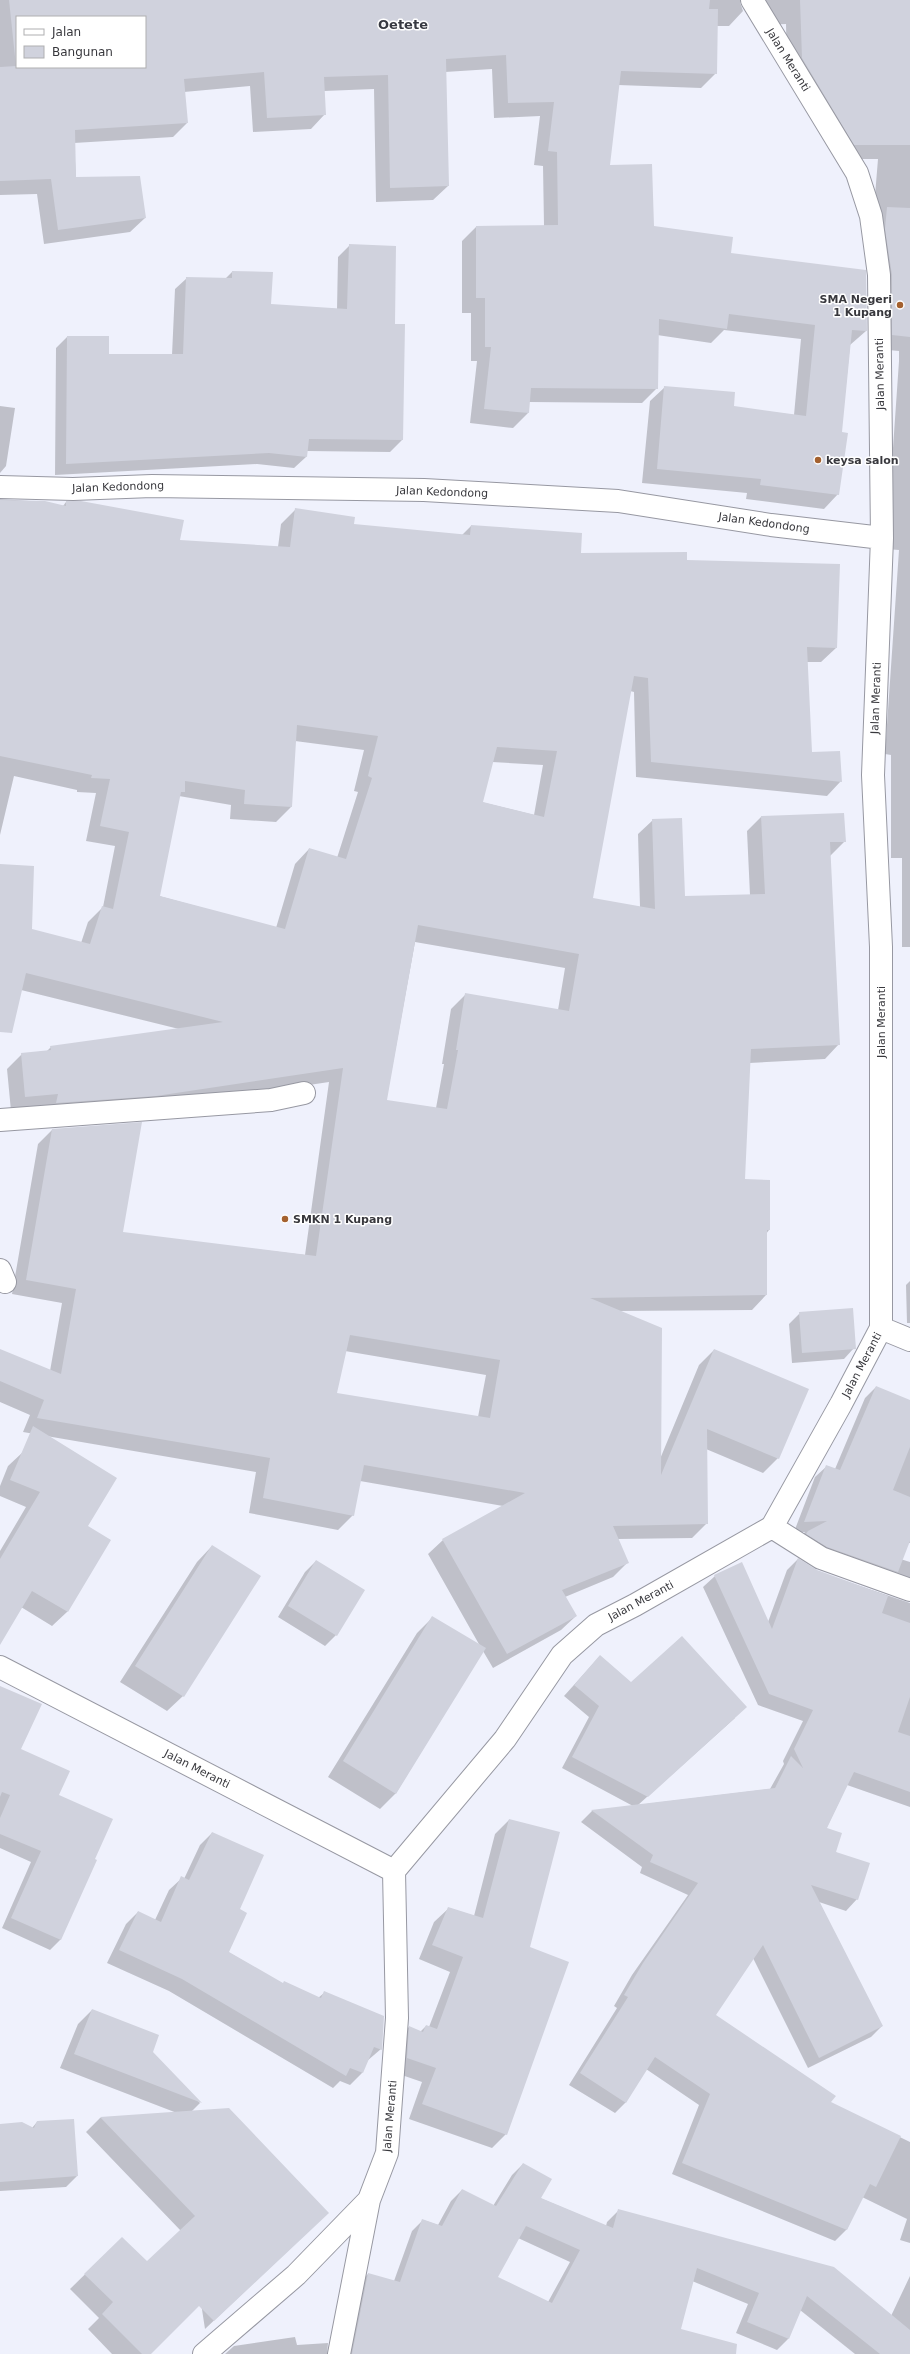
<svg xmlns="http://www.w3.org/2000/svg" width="910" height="2354" font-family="'DejaVu Sans',sans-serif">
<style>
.shadow{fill:#0003;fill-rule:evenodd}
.building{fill:#d0d2dd;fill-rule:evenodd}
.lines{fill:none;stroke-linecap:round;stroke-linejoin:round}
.minor-casing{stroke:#9798a2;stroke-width:24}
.minor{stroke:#fff;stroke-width:22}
.poi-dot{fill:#a4612f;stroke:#fff;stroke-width:1.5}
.labels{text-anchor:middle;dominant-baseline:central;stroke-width:3;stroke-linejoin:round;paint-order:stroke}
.street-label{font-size:11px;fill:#38383d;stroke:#fff}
.poi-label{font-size:11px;font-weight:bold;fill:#38383d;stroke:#fff;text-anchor:start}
.quarter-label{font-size:13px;font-weight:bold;fill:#373941;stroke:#fff}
</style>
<rect width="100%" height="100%" fill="#eff1fc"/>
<path class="shadow" d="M 0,0 L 910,0 L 910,947 L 902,947 L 902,858 L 891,858 L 891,755 L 885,754 L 899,550 L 886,549 L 899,361 L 899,351 L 878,349 L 871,244 L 878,159 L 840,159 L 787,73 L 786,24 L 759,25 L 744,4 L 740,2 L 743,11 L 729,26 L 717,26 L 716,73 L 701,88 L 618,85 L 609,166 L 653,227 L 730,254 L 865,271 L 866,331 L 850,345 L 841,433 L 838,494 L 824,509 L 746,499 L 747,493 L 642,483 L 650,401 L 665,387 L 733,407 L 794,415 L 801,339 L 724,330 L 711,343 L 657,335 L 657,388 L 642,403 L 529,402 L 528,413 L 513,428 L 470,423 L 477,361 L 471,361 L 471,313 L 462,313 L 462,241 L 476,227 L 544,226 L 543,166 L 534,165 L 540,116 L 494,118 L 492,69 L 445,72 L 448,186 L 433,200 L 376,202 L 374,89 L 324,91 L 325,114 L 311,129 L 253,132 L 250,86 L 184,92 L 187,123 L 173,137 L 74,143 L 76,178 L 145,218 L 130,232 L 44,244 L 37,194 L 0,195 ZM 17,17 L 145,17 L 145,67 L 17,67 Z
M 349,246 L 394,325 L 404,325 L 402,440 L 390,452 L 306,451 L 306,457 L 294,468 L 257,464 L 55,475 L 56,348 L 67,337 L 108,355 L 172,355 L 175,289 L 187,278 L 225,279 L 232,272 L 270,305 L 337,309 L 338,257 Z
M 0,406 L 15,408 L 6,466 L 0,473 Z
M 0,499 L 44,502 L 63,506 L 66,502 L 179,541 L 278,547 L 281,524 L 296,509 L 353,525 L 462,535 L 471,526 L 580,554 L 686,561 L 836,648 L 821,662 L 807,662 L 811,753 L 841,781 L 827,796 L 636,777 L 634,692 L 630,691 L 591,899 L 640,907 L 638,834 L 653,820 L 684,897 L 750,895 L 747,831 L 761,817 L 845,841 L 830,856 L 839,1044 L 825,1059 L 749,1063 L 744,1180 L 769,1181 L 769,1230 L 766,1234 L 766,1295 L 752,1310 L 620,1311 L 660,1459 L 699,1365 L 714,1350 L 778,1458 L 763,1473 L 706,1449 L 707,1523 L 692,1538 L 618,1539 L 627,1563 L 613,1577 L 565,1597 L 576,1616 L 561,1630 L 493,1668 L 483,1651 L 396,1793 L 380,1809 L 328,1777 L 417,1633 L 432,1618 L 480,1646 L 428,1554 L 443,1540 L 503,1506 L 360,1481 L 353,1515 L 338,1530 L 249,1513 L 256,1472 L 23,1432 L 30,1415 L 0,1402 L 0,1350 L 50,1371 L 62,1303 L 12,1294 L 38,1144 L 52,1130 L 121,1233 L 305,1255 L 329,1082 L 141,1110 L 11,1111 L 7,1069 L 22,1054 L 47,1051 L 51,1047 L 179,1029 L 17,989 L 0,995 L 0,865 L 31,930 L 81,943 L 88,922 L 103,907 L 115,846 L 86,841 L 96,793 L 77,792 L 77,790 L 14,776 L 0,835 ZM 295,741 L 364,750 L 354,791 L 358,792 L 337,858 L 309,849 L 295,864 L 276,928 L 159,896 L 179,796 L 231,805 L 230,819 L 276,822 L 291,807 ZM 492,762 L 543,765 L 534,815 L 481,802 ZM 415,942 L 565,968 L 558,1010 L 466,994 L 451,1009 L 442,1064 L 444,1064 L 436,1108 L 386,1101 ZM 345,1351 L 486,1375 L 478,1417 L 335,1394 Z
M 910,1281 L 910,1323 L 907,1323 L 906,1285 Z
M 800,1313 L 854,1348 L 844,1359 L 792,1363 L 789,1324 Z
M 876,1387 L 910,1401 L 910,1543 L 862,1547 L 910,1562 L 910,1597 L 794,1544 L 805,1532 L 794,1532 L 815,1477 L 827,1466 L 835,1469 L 865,1398 Z
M 23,1452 L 86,1527 L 110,1540 L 67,1612 L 52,1626 L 21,1607 L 0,1635 L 0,1551 L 26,1507 L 0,1496 L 0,1486 L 8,1466 Z
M 212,1546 L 183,1696 L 167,1711 L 120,1682 L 197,1562 Z
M 798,1559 L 816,1571 L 910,1603 L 910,1807 L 847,1785 L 826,1829 L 857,1899 L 846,1911 L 819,1902 L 882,2026 L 871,2037 L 808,2068 L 753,1958 L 715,2015 L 830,2103 L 910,2142 L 910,2243 L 900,2240 L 907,2219 L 862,2197 L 847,2229 L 835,2241 L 672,2174 L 699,2105 L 646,2069 L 626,2102 L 615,2113 L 569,2085 L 617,2008 L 614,2006 L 632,1975 L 688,1895 L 640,1873 L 642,1867 L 581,1822 L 592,1811 L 633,1806 L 562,1768 L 589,1717 L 564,1696 L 600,1656 L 631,1683 L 735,1718 L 638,1805 L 770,1789 L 784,1764 L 783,1761 L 803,1721 L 758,1705 L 703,1587 L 715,1576 L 768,1622 L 787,1570 Z
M 316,1561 L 336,1635 L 325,1646 L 278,1617 L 305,1572 Z
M 0,1688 L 20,1750 L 58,1796 L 61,1939 L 50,1950 L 2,1928 L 31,1862 L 0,1848 Z
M 509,1820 L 529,1947 L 506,2134 L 492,2148 L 409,2119 L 422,2082 L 393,2072 L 395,2041 L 409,2027 L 420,2032 L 426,2026 L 429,2027 L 450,1972 L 419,1959 L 434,1922 L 449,1908 L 474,1916 L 495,1834 Z
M 212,1833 L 238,1910 L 228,1952 L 283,1984 L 318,1998 L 324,1993 L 381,2049 L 367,2061 L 362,2073 L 350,2085 L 340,2081 L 333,2088 L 169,1991 L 107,1963 L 126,1924 L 138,1912 L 155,1920 L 169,1890 L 182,1878 L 184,1879 L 200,1845 Z
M 92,2010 L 152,2052 L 200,2103 L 192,2111 L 312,2228 L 205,2329 L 201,2303 L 150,2354 L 112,2354 L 88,2329 L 99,2318 L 70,2289 L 122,2238 L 147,2263 L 181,2231 L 86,2132 L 100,2118 L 177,2113 L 60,2068 L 78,2024 Z
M 37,2122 L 77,2176 L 66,2187 L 0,2191 L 0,2125 L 32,2128 Z
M 523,2164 L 540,2198 L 606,2226 L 607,2222 L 619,2210 L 891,2316 L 910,2276 L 910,2354 L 855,2354 L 800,2310 L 788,2339 L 777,2350 L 736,2333 L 748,2304 L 692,2281 L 680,2330 L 719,2354 L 343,2354 L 357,2285 L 368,2274 L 394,2281 L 412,2231 L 423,2220 L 438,2225 L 451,2201 L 462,2190 L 493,2206 L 512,2175 ZM 518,2238 L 570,2262 L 548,2302 L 496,2277 Z
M 295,2337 L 297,2345 L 328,2343 L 327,2354 L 225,2354 L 234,2346 Z"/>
<path class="building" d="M 9,0 L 710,0 L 709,9 L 718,9 L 717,74 L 621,71 L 610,165 L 652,164 L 654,226 L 733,237 L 731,253 L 866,270 L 867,331 L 852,330 L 842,432 L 848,433 L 839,495 L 760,485 L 761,479 L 657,469 L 664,386 L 735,392 L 734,406 L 806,416 L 815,325 L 729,314 L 727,329 L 659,319 L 658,389 L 531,388 L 529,413 L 484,409 L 491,347 L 485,347 L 485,298 L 476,298 L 476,226 L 558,225 L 557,152 L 548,151 L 554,102 L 508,103 L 506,55 L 446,59 L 449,186 L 390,188 L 388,75 L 324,77 L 326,115 L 267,118 L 264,72 L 184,79 L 188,123 L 75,130 L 76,177 L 140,176 L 146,218 L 58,230 L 51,179 L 0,181 L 0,67 L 16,66 ZM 17,17 L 145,17 L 145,67 L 17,67 Z
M 800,0 L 910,0 L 910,145 L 854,145 L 802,58 Z
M 887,207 L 910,208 L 910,337 L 892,335 L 892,275 L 885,229 Z
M 349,244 L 396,246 L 395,324 L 405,324 L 403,440 L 309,439 L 307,457 L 269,453 L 66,464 L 67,336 L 109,336 L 109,354 L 183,354 L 186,277 L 232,278 L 232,271 L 273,272 L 271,304 L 347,309 Z
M 0,500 L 45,501 L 66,506 L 66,501 L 81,501 L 184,520 L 180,540 L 290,547 L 295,508 L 355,517 L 354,524 L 470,535 L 471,525 L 582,533 L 581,553 L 687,552 L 687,560 L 840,564 L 837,648 L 807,647 L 812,752 L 840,751 L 842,782 L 651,762 L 648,678 L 634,676 L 593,898 L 655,909 L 652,819 L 682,818 L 685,896 L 765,894 L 761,816 L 844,813 L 846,842 L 830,842 L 840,1045 L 751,1049 L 745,1179 L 770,1180 L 770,1230 L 767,1230 L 767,1295 L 590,1298 L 662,1328 L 661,1475 L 714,1349 L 809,1389 L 779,1459 L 707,1429 L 708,1524 L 613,1526 L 629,1563 L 562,1590 L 577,1616 L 507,1654 L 442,1539 L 525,1493 L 364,1465 L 354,1516 L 263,1498 L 270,1458 L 37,1418 L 44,1400 L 0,1381 L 0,1349 L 61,1374 L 76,1289 L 26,1280 L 52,1129 L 142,1122 L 123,1232 L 316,1256 L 343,1068 L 156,1096 L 56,1103 L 58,1094 L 25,1097 L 21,1053 L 51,1050 L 50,1046 L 223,1022 L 26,973 L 12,1033 L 0,1032 L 0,864 L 34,866 L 32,929 L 90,944 L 102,906 L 113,909 L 129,832 L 100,826 L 110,779 L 91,778 L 92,775 L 0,756 ZM 297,725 L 378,736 L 368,776 L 372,778 L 346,859 L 309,848 L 285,929 L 160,896 L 181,792 L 185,792 L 185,781 L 245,790 L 244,804 L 292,807 ZM 497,747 L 557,751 L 544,817 L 483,802 ZM 418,925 L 579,954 L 569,1011 L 465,993 L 456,1050 L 458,1050 L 447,1109 L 387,1100 ZM 350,1335 L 500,1360 L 490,1418 L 337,1393 Z
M 853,1308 L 856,1349 L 802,1353 L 799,1312 Z
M 876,1386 L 910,1400 L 910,1447 L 893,1490 L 910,1497 L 910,1541 L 898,1572 L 827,1547 L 806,1534 L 808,1531 L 827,1521 L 804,1522 L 826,1465 L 840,1470 Z
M 33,1426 L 117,1478 L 88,1526 L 111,1540 L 68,1612 L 32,1591 L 0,1645 L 0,1559 L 40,1492 L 10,1480 Z
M 212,1545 L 261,1576 L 184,1697 L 135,1666 Z
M 798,1558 L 817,1570 L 888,1596 L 882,1613 L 910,1623 L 910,1697 L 898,1732 L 910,1736 L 910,1792 L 854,1772 L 827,1828 L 842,1833 L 836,1852 L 870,1863 L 858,1900 L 811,1885 L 883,2026 L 819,2058 L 763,1945 L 716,2015 L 836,2096 L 831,2102 L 901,2136 L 876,2187 L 870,2184 L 847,2230 L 682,2163 L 710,2094 L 655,2057 L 626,2103 L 580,2073 L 628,1997 L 624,1995 L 643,1963 L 698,1883 L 650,1862 L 653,1855 L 591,1810 L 775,1788 L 791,1756 L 803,1768 L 794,1749 L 813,1710 L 769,1694 L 714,1575 L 742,1562 L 772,1629 Z
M 316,1560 L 365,1590 L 337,1636 L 288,1606 Z
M 432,1616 L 486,1648 L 396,1794 L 343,1761 Z
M 682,1636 L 747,1707 L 648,1797 L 572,1757 L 599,1706 L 574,1685 L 600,1655 L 631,1682 Z
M 0,1686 L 42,1704 L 21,1749 L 70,1771 L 59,1795 L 113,1819 L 95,1859 L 97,1860 L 61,1940 L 11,1918 L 41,1851 L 0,1834 L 0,1818 L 10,1795 L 2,1792 L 0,1797 Z
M 509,1819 L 560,1832 L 530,1947 L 569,1962 L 507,2135 L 422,2104 L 436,2068 L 407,2058 L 409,2026 L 423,2032 L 426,2025 L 437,2029 L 463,1957 L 432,1945 L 448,1907 L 483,1918 Z
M 212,1832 L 264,1855 L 240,1909 L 247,1913 L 229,1952 L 283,1983 L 284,1981 L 321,1998 L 324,1991 L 384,2016 L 382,2050 L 374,2047 L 363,2073 L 350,2068 L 346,2076 L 182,1979 L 119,1950 L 138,1911 L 161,1922 L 181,1876 L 189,1880 Z
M 92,2009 L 159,2035 L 153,2052 L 202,2103 L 74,2054 Z
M 229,2108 L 329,2213 L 214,2321 L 199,2306 L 151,2354 L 142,2354 L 102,2314 L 113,2302 L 84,2274 L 122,2237 L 147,2261 L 195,2216 L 100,2117 Z
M 74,2119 L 78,2176 L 0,2182 L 0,2124 L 22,2122 L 34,2128 L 37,2121 Z
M 523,2163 L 552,2179 L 541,2198 L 613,2228 L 618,2209 L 834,2267 L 910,2330 L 910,2354 L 880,2354 L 807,2296 L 789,2339 L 747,2322 L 759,2293 L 697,2268 L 681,2329 L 737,2344 L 736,2354 L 352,2354 L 368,2273 L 400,2282 L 422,2219 L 442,2226 L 462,2189 L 496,2206 ZM 526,2226 L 580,2250 L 552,2303 L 498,2277 Z"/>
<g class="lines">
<g class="minor-casing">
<path id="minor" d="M 0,487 L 73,489 L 152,486 L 424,490 L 618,501 L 771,525 L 882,538
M 0,1120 L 271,1100 L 304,1093
M 0,1270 L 5,1282
M 881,1328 L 910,1340
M 772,1527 L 821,1558 L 910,1590
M 0,1667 L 394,1871
M 204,2354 L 296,2275 L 369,2200
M 339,2354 L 369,2200 L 387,2153 L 397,2018 L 394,1871 L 505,1739 L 562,1655 L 596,1625 L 635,1605 L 772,1527 L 841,1404 L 881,1328 L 881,947 L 873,775 L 882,538 L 879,275 L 871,216 L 857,173 L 752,0"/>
</g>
<use href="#minor" class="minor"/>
</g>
<g class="poi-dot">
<circle cx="900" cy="305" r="4"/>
<circle cx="818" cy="460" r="4"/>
<circle cx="285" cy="1219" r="4"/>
</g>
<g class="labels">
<g class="street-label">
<text transform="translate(788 60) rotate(58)">Jalan Meranti</text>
<text transform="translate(880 374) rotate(-91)">Jalan Meranti</text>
<text transform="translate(118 487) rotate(-2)">Jalan Kedondong</text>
<text transform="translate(442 492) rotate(2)">Jalan Kedondong</text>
<text transform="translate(764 523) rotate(8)">Jalan Kedondong</text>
<text transform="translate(876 698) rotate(-88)">Jalan Meranti</text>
<text transform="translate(881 1022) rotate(-90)">Jalan Meranti</text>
<text transform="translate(862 1365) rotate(-62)">Jalan Meranti</text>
<text transform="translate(641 1601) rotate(-28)">Jalan Meranti</text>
<text transform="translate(197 1769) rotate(27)">Jalan Meranti</text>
<text transform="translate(390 2116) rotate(-85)">Jalan Meranti</text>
</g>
<g class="poi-label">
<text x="892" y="299" text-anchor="end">SMA Negeri<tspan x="892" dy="13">1 Kupang</tspan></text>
<text x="826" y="460">keysa salon</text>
<text x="293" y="1219">SMKN 1 Kupang</text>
</g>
<g class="quarter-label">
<text x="403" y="24">Oetete</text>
</g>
</g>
<rect x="16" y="16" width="130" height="52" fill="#ffffff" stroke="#afafb1"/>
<rect x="24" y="29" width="20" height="6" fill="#ffffff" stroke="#afafb1"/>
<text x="52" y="36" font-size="12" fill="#38383d">Jalan</text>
<rect x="24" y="46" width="20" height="12" fill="#d0d2dd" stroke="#afafb1"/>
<text x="52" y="56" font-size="12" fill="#38383d">Bangunan</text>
</svg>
